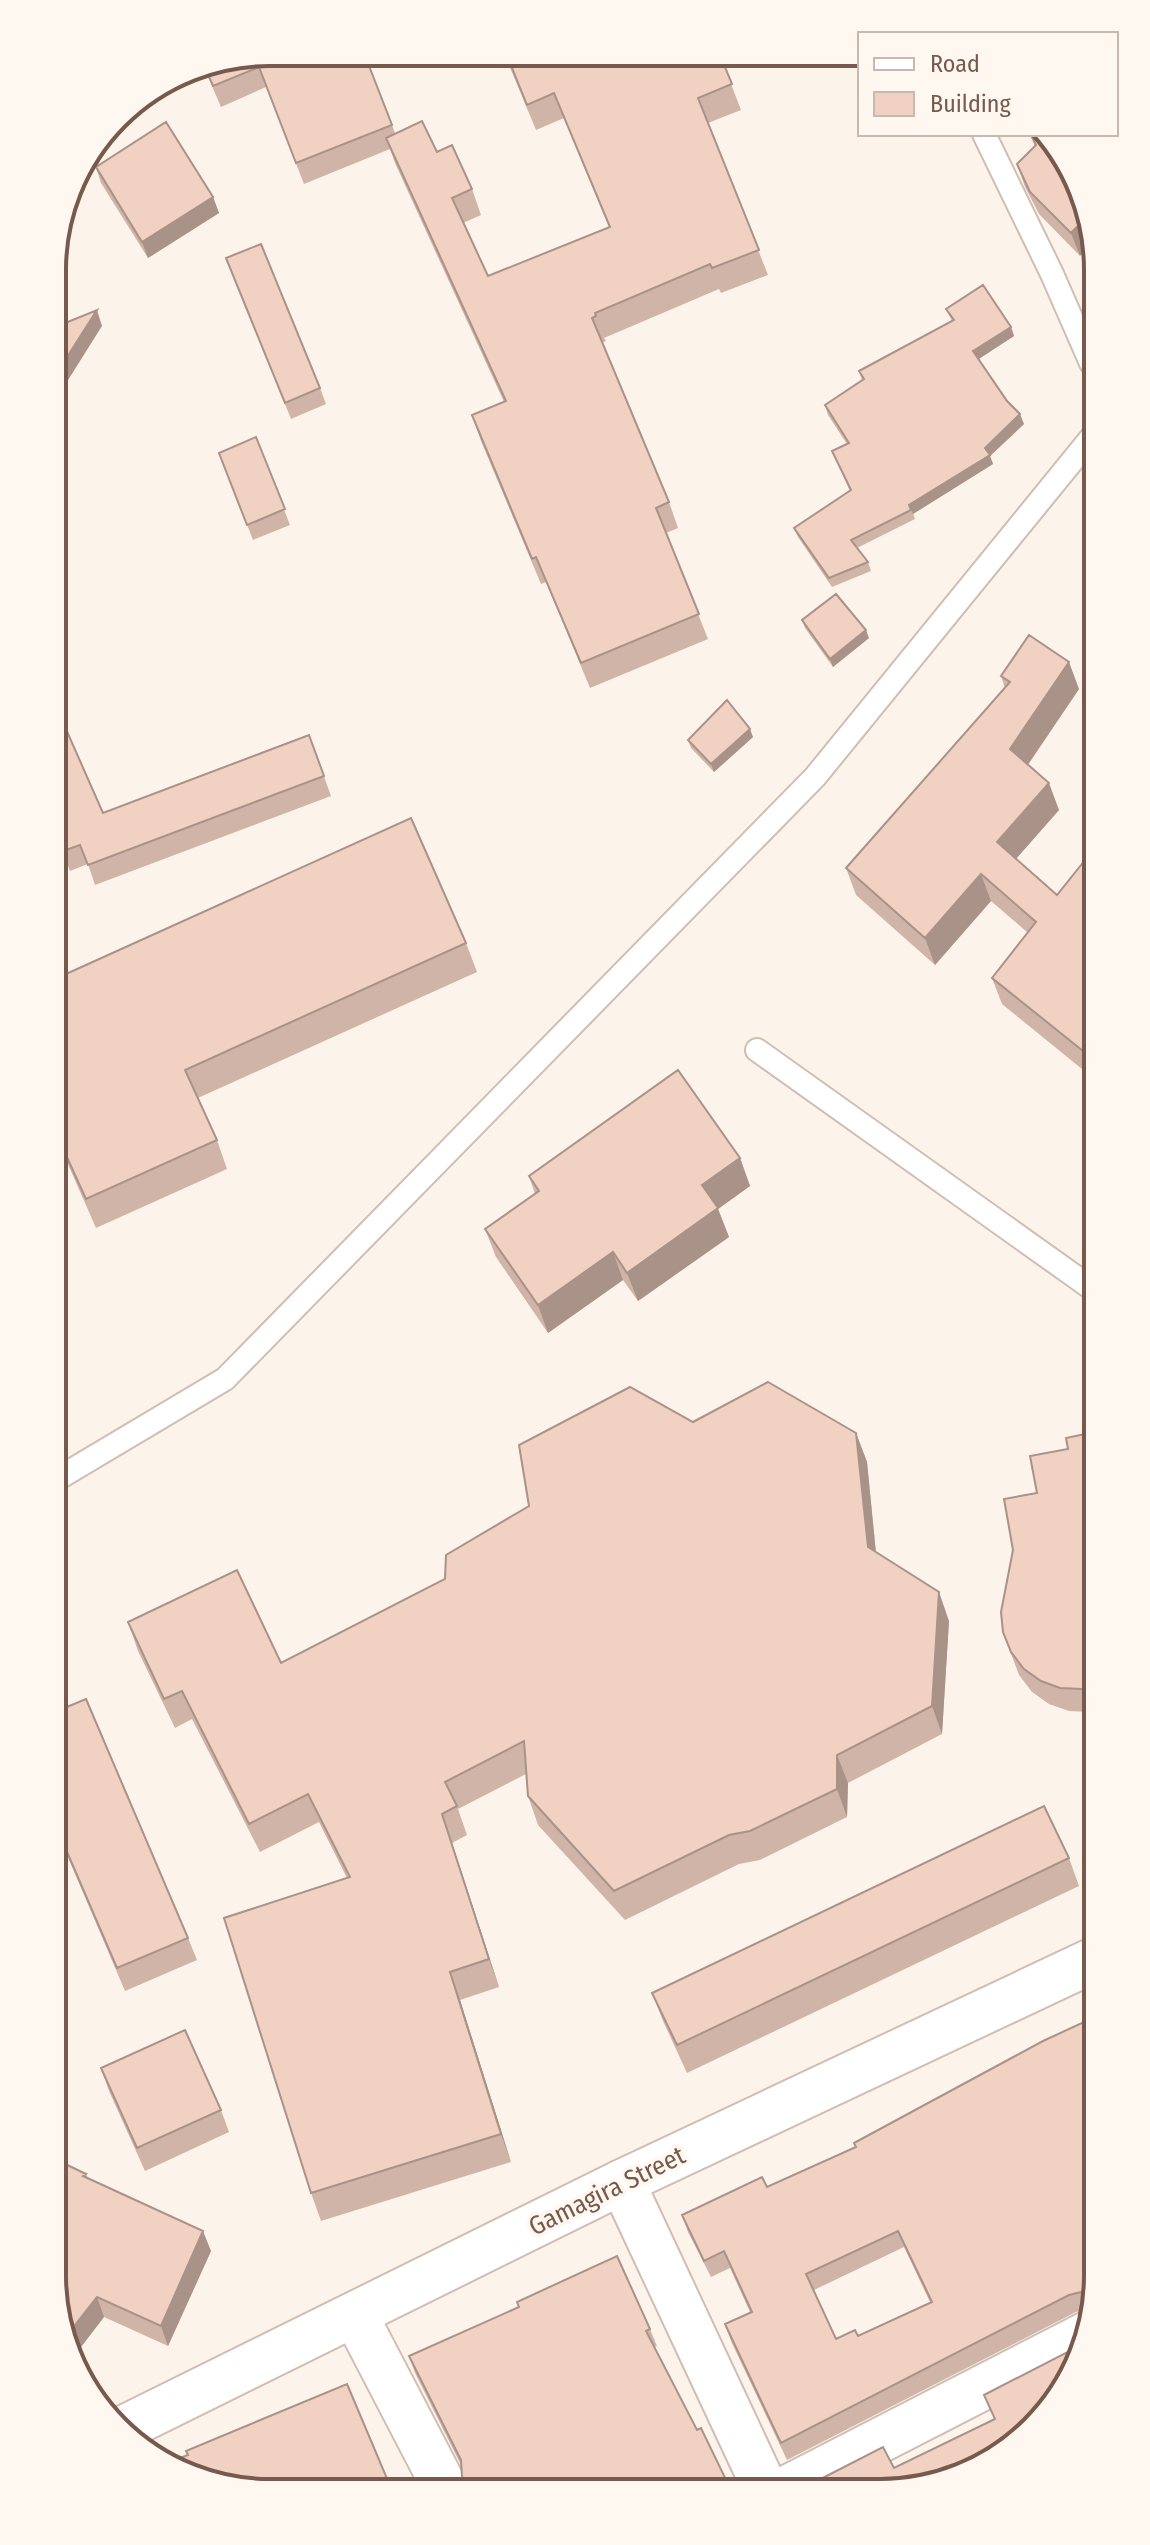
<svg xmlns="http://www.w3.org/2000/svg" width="1150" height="2545" font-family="'Fira Sans Condensed',sans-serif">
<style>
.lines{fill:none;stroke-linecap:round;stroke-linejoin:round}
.service-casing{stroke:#d1bdb2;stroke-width:26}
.minor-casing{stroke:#d1bdb2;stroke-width:48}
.tertiary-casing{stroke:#d1bdb2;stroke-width:48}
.service{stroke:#fff;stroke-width:22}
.minor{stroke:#fff;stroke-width:44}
.tertiary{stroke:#fff;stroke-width:44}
.wall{fill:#cfb4a7;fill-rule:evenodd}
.shaded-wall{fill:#a99288}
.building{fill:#f1d1c2;stroke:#a99288;stroke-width:2;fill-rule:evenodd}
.labels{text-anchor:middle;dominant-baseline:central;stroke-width:7;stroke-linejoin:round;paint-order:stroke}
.street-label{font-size:26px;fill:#77594d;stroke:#fff8f1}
.rim{fill:none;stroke:#77594d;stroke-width:4}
</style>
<rect width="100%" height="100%" fill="#fcf4ea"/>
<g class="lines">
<g class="service-casing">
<path id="service" d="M 984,134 L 1052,274 L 1091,363
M 757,1050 L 1094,1290
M 57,1479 L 225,1379 L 815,777 L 1091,438"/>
</g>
<g class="minor-casing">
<path id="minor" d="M 622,2182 L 764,2486
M 355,2315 L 445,2488
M 791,2486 L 1087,2334"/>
</g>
<g class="tertiary-casing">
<path id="tertiary" d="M 120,2430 L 622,2182 L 1096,1959"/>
</g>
<use href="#service" class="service"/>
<use href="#minor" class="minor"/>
<use href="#tertiary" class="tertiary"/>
</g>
<path class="wall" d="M 270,52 L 364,53 L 395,133 L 437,152 L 472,189 L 481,215 L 463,223 L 488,276 L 609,227 L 564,118 L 536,130 L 504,53 L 720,55 L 741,110 L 708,123 L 768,275 L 721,293 L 719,289 L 604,338 L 606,341 L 602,343 L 669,502 L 678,528 L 666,533 L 708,639 L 590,688 L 546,582 L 541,584 L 481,441 L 472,415 L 504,402 L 395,163 L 390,149 L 304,184 L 266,87 L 221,107 L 203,65 Z
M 1029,134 L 1041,134 L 1080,256 L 1039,214 L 1025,187 L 1017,164 L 1035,146 Z
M 96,167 L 213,197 L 219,213 L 148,258 L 101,183 Z
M 226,258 L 320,388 L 326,404 L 291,419 Z
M 946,309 L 1011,327 L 1014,336 L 979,359 L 1024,424 L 990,456 L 993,464 L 913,514 L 915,519 L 857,548 L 868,562 L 871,571 L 832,587 L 798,537 L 794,528 L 850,491 L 832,451 L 847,444 L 828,415 L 825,405 L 862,380 L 859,371 L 952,321 Z
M 256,437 L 290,525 L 253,540 L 219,453 Z
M 802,620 L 869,638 L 833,667 L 805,628 Z
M 1001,676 L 1079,689 L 1028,765 L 1059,810 L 1016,859 L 1057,895 L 1093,850 L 1093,1078 L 1002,1004 L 992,978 L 1028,933 L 991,901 L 935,965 L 856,895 L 846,868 L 1005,688 Z
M 309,735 L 331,796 L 95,885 L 88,864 L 70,871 L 54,827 L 103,813 Z
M 753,737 L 714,772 L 691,748 L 688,740 Z
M 466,943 L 477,972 L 198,1098 L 217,1140 L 227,1169 L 96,1228 L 56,1137 L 55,979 Z
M 740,1158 L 750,1186 L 718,1209 L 729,1237 L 638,1301 L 623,1280 L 548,1333 L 496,1257 L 485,1229 L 535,1194 L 529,1176 Z
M 693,1422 L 856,1433 L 867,1462 L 876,1552 L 949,1621 L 942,1734 L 848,1783 L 847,1817 L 760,1860 L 739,1864 L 625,1920 L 538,1825 L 528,1796 L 526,1774 L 458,1809 L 467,1835 L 452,1843 L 499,1987 L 460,2000 L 511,2162 L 321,2221 L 311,2193 L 347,1878 L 319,1822 L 260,1852 L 192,1719 L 175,1728 L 138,1651 L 128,1622 L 281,1663 L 445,1579 Z
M 1095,1432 L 1096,1711 L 1090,1712 L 1069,1711 L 1049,1704 L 1032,1692 L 1019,1675 L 1003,1632 L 1037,1493 L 1068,1449 Z
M 57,1711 L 188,1938 L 197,1960 L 125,1991 L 58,1834 Z
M 1069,1858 L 1079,1886 L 687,2073 L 663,2021 L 652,1993 Z
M 101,2068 L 221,2110 L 229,2132 L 145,2171 L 109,2091 Z
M 856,2147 L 1098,2290 L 1093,2311 L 1087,2309 L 1076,2312 L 787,2460 L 731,2341 L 725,2324 L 750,2312 L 730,2268 L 711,2277 L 688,2232 L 682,2215 L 767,2187 ZM 904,2247 L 930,2302 L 858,2336 L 836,2339 L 814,2290 Z
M 59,2161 L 86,2174 L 88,2178 L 211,2251 L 168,2346 L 104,2317 L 74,2356 L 60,2332 Z
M 650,2329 L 657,2346 L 654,2347 L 697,2430 L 729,2486 L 466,2488 L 462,2477 L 461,2465 L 415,2373 L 409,2356 Z"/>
<path class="shaded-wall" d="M 213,197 L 219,213 L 148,258 L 142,242 Z
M 1090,214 L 1091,245 L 1080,256 L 1071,233 Z
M 97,310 L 102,326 L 53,404 L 53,379 Z
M 1011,327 L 1014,336 L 977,360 L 973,351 Z
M 1020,414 L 1024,424 L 990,456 L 993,464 L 913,514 L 909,505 L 985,448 Z
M 866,630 L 869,638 L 833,667 L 830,659 Z
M 1069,662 L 1079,689 L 1020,776 L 1010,749 Z
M 750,729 L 753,737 L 714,772 L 711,764 Z
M 1049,783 L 1059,810 L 1007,869 L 997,842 Z
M 981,874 L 991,901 L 935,965 L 925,938 Z
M 740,1158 L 750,1186 L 718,1209 L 729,1237 L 638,1301 L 627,1273 L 702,1185 Z
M 613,1252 L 623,1280 L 548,1333 L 538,1305 Z
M 856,1433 L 867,1462 L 878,1575 L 868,1547 Z
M 939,1592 L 949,1621 L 942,1734 L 932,1706 Z
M 837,1755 L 848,1783 L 847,1817 L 837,1789 Z
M 442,1814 L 452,1843 L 499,1987 L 489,1959 Z
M 450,1972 L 460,2000 L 511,2162 L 501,2134 Z
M 203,2231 L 211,2251 L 168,2346 L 161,2326 Z
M 97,2297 L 104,2317 L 74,2356 L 64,2339 Z"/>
<path class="building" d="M 270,52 L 364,53 L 392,125 L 296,163 L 259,67 L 213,86 L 204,65 Z
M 506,53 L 720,55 L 732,84 L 698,98 L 759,250 L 712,268 L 710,264 L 595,313 L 596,316 L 592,318 L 669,502 L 656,508 L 699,614 L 581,663 L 536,557 L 532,559 L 472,415 L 506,401 L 386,138 L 422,121 L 437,152 L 452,145 L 472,189 L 452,198 L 488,276 L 610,227 L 554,93 L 527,105 Z
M 166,122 L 213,197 L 142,242 L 96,167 Z
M 1031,134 L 1041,134 L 1090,213 L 1071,233 L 1030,192 L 1017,164 L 1036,145 Z
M 261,244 L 320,388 L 285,403 L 226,258 Z
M 983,285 L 1011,327 L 973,351 L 1007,401 L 1020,414 L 985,448 L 990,455 L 909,505 L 911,510 L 851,540 L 868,562 L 829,578 L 794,528 L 851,490 L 832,451 L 849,443 L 825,405 L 864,379 L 859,371 L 954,320 L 946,309 Z
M 97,310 L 53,379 L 53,328 Z
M 256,437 L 285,509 L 247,525 L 219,453 Z
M 836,594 L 866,630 L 830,659 L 802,620 Z
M 1029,635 L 1069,662 L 1010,749 L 1049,783 L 997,842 L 1057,895 L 1093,850 L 1093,1059 L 992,978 L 1036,922 L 981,874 L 925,938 L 846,868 L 1010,682 L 1001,676 Z
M 727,700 L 750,729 L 711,764 L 688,740 Z
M 54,702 L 103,813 L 309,735 L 324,776 L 88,865 L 80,845 L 63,851 L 54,827 Z
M 411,818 L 466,943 L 185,1070 L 217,1140 L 86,1199 L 55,1131 L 55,979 Z
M 678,1070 L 740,1158 L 702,1185 L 718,1208 L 627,1273 L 613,1252 L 538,1305 L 485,1229 L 539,1191 L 529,1176 Z
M 768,1382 L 856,1433 L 868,1547 L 939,1592 L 932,1706 L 837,1755 L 837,1789 L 750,1831 L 729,1835 L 614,1891 L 528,1796 L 524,1741 L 445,1782 L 457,1806 L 442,1814 L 489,1959 L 450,1972 L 501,2134 L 311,2193 L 224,1918 L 350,1877 L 308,1794 L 249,1824 L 182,1691 L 164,1699 L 128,1622 L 237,1570 L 281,1663 L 445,1579 L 446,1555 L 529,1506 L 519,1445 L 630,1387 L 693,1422 Z
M 1095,1432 L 1095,1686 L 1082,1689 L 1060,1688 L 1041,1681 L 1024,1669 L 1011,1652 L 1003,1632 L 1001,1612 L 1013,1550 L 1004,1499 L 1037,1493 L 1030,1456 L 1068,1449 L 1066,1438 Z
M 86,1699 L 188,1938 L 117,1968 L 58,1831 L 57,1711 Z
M 1044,1806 L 1069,1858 L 677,2045 L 652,1993 Z
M 1097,2016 L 1098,2290 L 1096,2298 L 1094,2296 L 1081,2292 L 1069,2295 L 781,2443 L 725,2324 L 752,2312 L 724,2251 L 704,2261 L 682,2215 L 762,2177 L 767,2187 L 856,2147 L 854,2143 L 1043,2041 ZM 898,2231 L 932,2302 L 858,2336 L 855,2330 L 836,2339 L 806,2274 Z
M 185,2030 L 221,2110 L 137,2148 L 101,2068 Z
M 59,2161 L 86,2174 L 83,2176 L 203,2231 L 161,2326 L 97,2297 L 64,2339 L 60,2332 Z
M 617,2256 L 650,2329 L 646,2331 L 697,2430 L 701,2428 L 729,2486 L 467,2488 L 462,2477 L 461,2460 L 409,2356 L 519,2307 L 517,2302 Z
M 1085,2343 L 1082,2358 L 1044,2419 L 937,2485 L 807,2486 L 883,2447 L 894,2468 L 995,2419 L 984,2395 Z
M 347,2384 L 391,2488 L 228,2489 L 172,2461 L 188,2455 L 186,2451 Z"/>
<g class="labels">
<g class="street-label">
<text transform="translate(607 2191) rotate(-26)">Gamagira Street</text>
</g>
</g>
<path d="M0 0H1150V2545H0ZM270 66H880A204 204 0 0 1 1084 270V2275A204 204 0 0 1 880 2479H270A204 204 0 0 1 66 2275V270A204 204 0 0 1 270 66Z" fill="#fff8f1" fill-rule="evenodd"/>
<path class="rim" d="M270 66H880A204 204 0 0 1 1084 270V2275A204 204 0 0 1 880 2479H270A204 204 0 0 1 66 2275V270A204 204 0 0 1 270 66Z"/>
<rect x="858" y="32" width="260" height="104" fill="#fff8f1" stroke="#c9b8af" stroke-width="2"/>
<rect x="874" y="58" width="40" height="12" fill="#ffffff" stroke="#c9b8af" stroke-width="2"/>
<text x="930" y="72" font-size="24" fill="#77594d">Road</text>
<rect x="874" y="92" width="40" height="24" fill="#f1d1c2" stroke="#c9b8af" stroke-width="2"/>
<text x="930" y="112" font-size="24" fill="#77594d">Building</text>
</svg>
